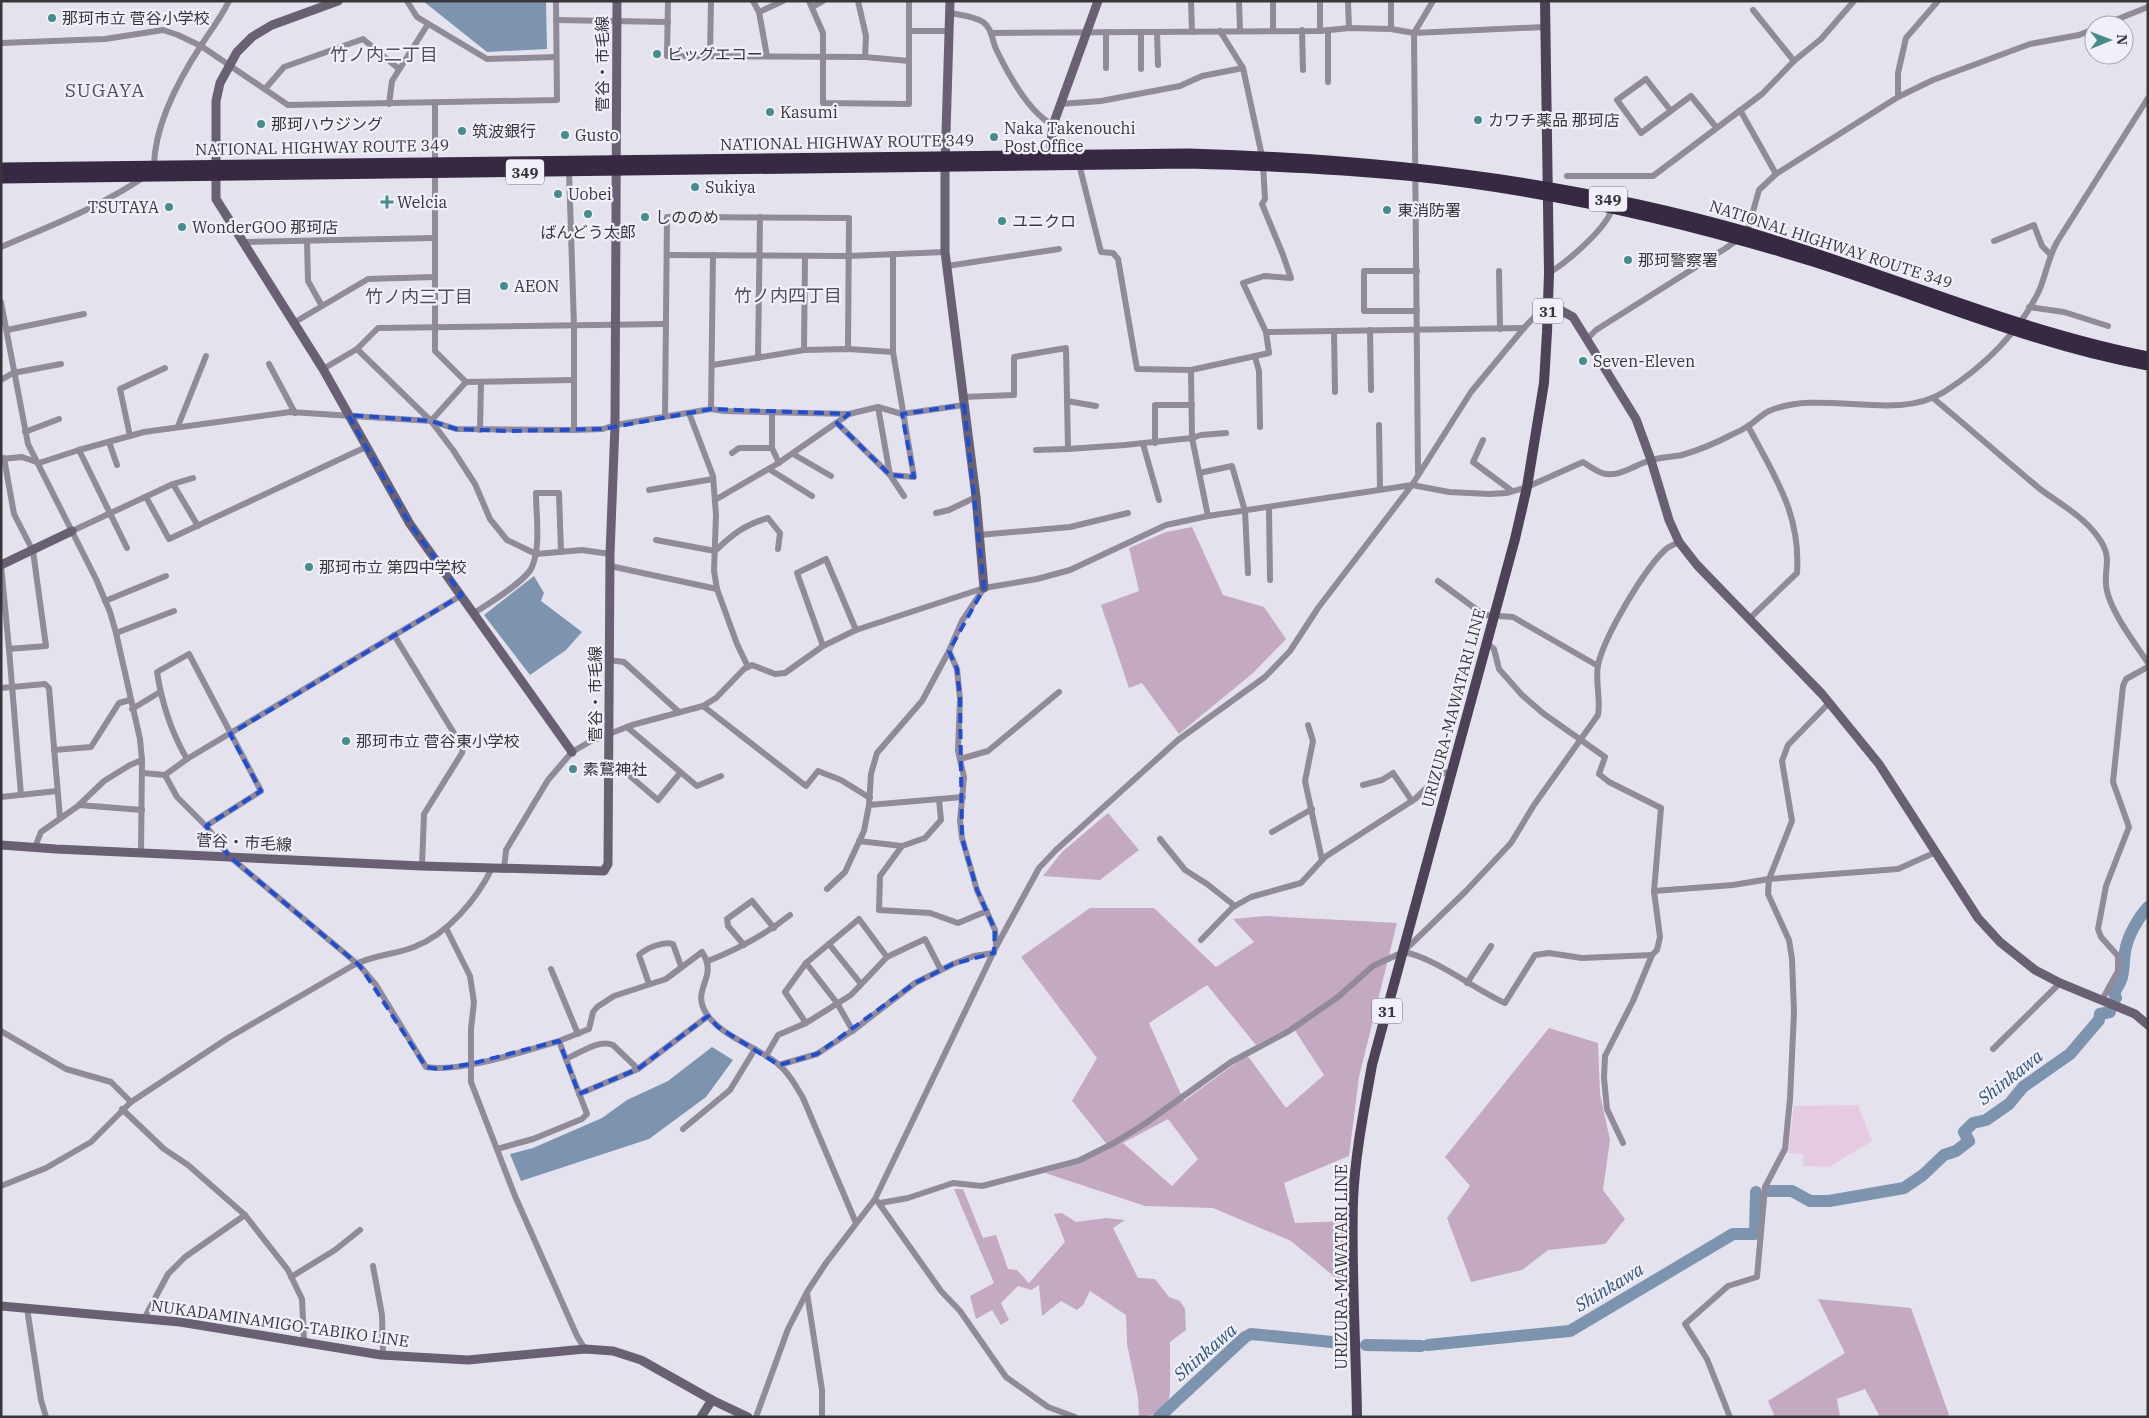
<svg xmlns="http://www.w3.org/2000/svg" width="2149" height="1418" viewBox="0 0 2149 1418" font-family="'IBM Plex Serif','Noto Sans JP',serif">
<style>
.green{fill:#e4cbe3}
.forest{fill:#c4a9c2;fill-rule:evenodd}
.water{fill:#7d94ae}
.lines{fill:none;stroke-linecap:round;stroke-linejoin:round}
.river{stroke:#7d94ae;stroke-width:12}
.street{stroke:#918a98;stroke-width:6}
.secondary{stroke:#6a6073;stroke-width:9}
.primary{stroke:#4e4258;stroke-width:10}
.highway{stroke:#372942;stroke-width:11}
.marked{fill:none;stroke:#1d4ed8;stroke-width:4;stroke-dasharray:10 6;stroke-linejoin:round}
.poi-dot{fill:#458d8c;stroke:#f1f0fa;stroke-width:2}
.labels{text-anchor:middle;dominant-baseline:central;stroke-width:4.5;stroke-linejoin:round;paint-order:stroke}
.shield{fill:#f1f0fa;stroke:#6f6e74;stroke-width:1}
.shield-label{font-size:15px;font-weight:bold;fill:#37373a}
.poi-label{font-size:16px;fill:#37373a;stroke:#f1f0fa;text-anchor:start}
.street-label{font-size:16px;fill:#37373a;stroke:#f1f0fa}
.neighbourhood-label{font-size:18px;fill:#505058;stroke:#f1f0fa}
.water-label{font-size:18px;font-style:italic;fill:#30547a;stroke:#f1f0fa}
.quarter-label{font-size:19px;letter-spacing:1px;fill:#505058;stroke:#f1f0fa}
</style>
<rect width="100%" height="100%" fill="#e4e3ed"/>
<!-- green -->
<polygon class="green" points="1858,1105 1872,1141 1829,1167 1803,1166 1803,1154 1788,1153 1794,1106"/>
<!-- forest -->
<g class="forest">
<polygon points="1192,527 1223,595 1264,607 1286,639 1253,673 1179,734 1142,683 1129,688 1101,605 1139,591 1129,548 1166,532"/>
<polygon points="1108,813 1139,850 1100,880 1043,876 1062,852"/>
<path d="M1090,908H1154L1216,967L1254,942L1233,919L1265,916L1397,923L1359,1077L1349,1156L1284,1183L1295,1223L1344,1221L1342,1283L1291,1241L1213,1208L1145,1206L1045,1173L1079,1164L1109,1147L1072,1101L1097,1058L1021,957ZM1207,985L1256,1045L1292,1026L1324,1075L1286,1108L1247,1055L1184,1101L1149,1023ZM1168,1119L1198,1159L1172,1186L1123,1143Z"/>
<polygon points="1549,1028 1598,1043 1600,1094 1610,1140 1603,1190 1625,1219 1605,1244 1548,1250 1522,1270 1471,1282 1447,1218 1470,1186 1445,1157"/>
<polygon points="954,1189 963,1189 983,1238 996,1235 1008,1269 1017,1270 1029,1283 1065,1242 1054,1214 1062,1213 1076,1222 1106,1218 1125,1220 1113,1228 1138,1278 1155,1279 1169,1297 1180,1301 1185,1309 1186,1330 1170,1342 1170,1392 1168,1404 1156,1414 1139,1417 1138,1397 1127,1344 1126,1315 1090,1291 1083,1305 1077,1310 1061,1301 1042,1316 1039,1285 1031,1290 1018,1286 1001,1303 1009,1320 1001,1325 992,1310 976,1319 970,1296 994,1283"/>
<polygon points="1818,1299 1911,1308 1949,1415 1942,1417 1880,1417 1865,1389 1837,1399 1840,1417 1775,1417 1768,1401 1845,1353"/>
</g>
<!-- water -->
<g class="water">
<polygon points="423,1 546,1 547,49 487,52"/>
<polygon points="534,576 544,593 541,601 582,632 566,650 530,675 484,615"/>
<polygon points="712,1047 733,1060 706,1097 649,1139 521,1181 510,1154 533,1148 602,1118 627,1100 668,1081"/>
</g>
<g class="lines">
<!-- river -->
<g class="river">
<path d="M2116,998L2114,993C2126,974 2122,973 2125,952C2127,937 2138,918 2148,907"/>
<polyline points="1768,1191 1792,1191 1810,1201 1829,1201 1904,1188 1923,1175 1944,1155 1956,1151 1969,1141 1964,1132 1973,1123 1986,1120 2009,1104 2023,1087 2070,1054 2099,1020 2100,1014 2110,1012"/>
<polyline points="1366,1345 1421,1346"/>
<polyline points="1428,1345 1570,1331 1733,1234 1755,1234 1756,1192"/>
<polyline points="1159,1417 1245,1337 1251,1334 1342,1343"/>
</g>
<!-- street -->
<g class="street">
<polyline points="407,1 417,17 487,59 556,57"/>
<polyline points="668,1 667,56 865,57 909,61"/>
<polyline points="753,1 759,12 767,56"/>
<polyline points="809,1 823,33 823,103 909,104 909,1"/>
<polyline points="858,1 866,36 865,57"/>
<polyline points="1191,1 1192,32"/>
<polyline points="1239,1 1240,30"/>
<polyline points="1273,1 1273,30"/>
<polyline points="1320,1 1320,31"/>
<polyline points="1348,1 1349,28"/>
<polyline points="1391,1 1391,29"/>
<polyline points="812,7 823,1"/>
<polyline points="1753,10 1794,61"/>
<polyline points="759,12 783,1"/>
<path d="M950,13C960,15 974,16 983,22C992,28 992,40 996,49C1008,74 1028,112 1053,125"/>
<polyline points="556,20 668,22"/>
<polyline points="2103,25 2148,7"/>
<polyline points="1302,30 1303,70"/>
<polyline points="1328,30 1328,82"/>
<polyline points="909,31 948,31"/>
<polyline points="1220,31 1243,68 1262,156"/>
<polyline points="1106,32 1106,68"/>
<polyline points="1141,32 1141,69"/>
<polyline points="1157,32 1158,65"/>
<polyline points="991,33 1320,31 1349,28 1391,29 1414,33 1545,27"/>
<polyline points="1,43 105,39 163,30 178,35 201,46 288,105 557,100 556,1"/>
<polyline points="710,56 711,1"/>
<polyline points="265,89 284,67 363,39 399,69"/>
<polyline points="1898,97 1898,73 1906,38 1938,1"/>
<polyline points="389,104 392,81 428,24"/>
<polyline points="435,104 435,351 466,382"/>
<polyline points="1060,104 1101,101 1180,86 1202,76 1243,68"/>
<polyline points="1740,110 1776,174"/>
<polyline points="1671,111 1646,79 1617,100 1641,133 1691,96 1716,127"/>
<polyline points="1079,164 1101,252 1113,253 1118,259 1137,369 1191,370 1192,438 1201,435 1226,433"/>
<path d="M154,165C155,123 179,79 202,44C211,30 222,16 229,1"/>
<polyline points="569,171 574,326 574,430"/>
<polyline points="1567,176 1653,176 1762,94 1794,61 1821,39 1854,1"/>
<polyline points="307,241 308,281 322,306"/>
<polyline points="1994,241 2034,225 2042,246 2050,254"/>
<polyline points="243,242 434,238"/>
<path d="M1,247C50,226 100,207 144,177"/>
<polyline points="667,255 849,256 945,252"/>
<polyline points="947,266 1059,249"/>
<polyline points="1417,271 1364,271 1364,311 1417,311"/>
<polyline points="1499,271 1500,329"/>
<path d="M1549,273C1567,262 1606,229 1612,209"/>
<polyline points="1,302 28,444 96,579 110,612 116,633 140,739 142,760 141,853"/>
<polyline points="2029,307 2064,312 2108,326"/>
<polyline points="295,322 368,279 434,277"/>
<polyline points="7,330 84,314"/>
<polyline points="1370,330 1371,390"/>
<polyline points="1334,331 1335,392"/>
<polyline points="1266,332 1524,328"/>
<polyline points="1588,338 1596,330 1726,248 1747,233 1759,190 1776,174 1898,97 1933,80 2030,44 2079,35 2094,29"/>
<polyline points="357,349 431,421 453,450 475,484 490,519 507,540 536,554 582,550 610,554"/>
<polyline points="804,350 805,256"/>
<polyline points="1255,357 1259,371 1260,427"/>
<polyline points="758,358 760,217"/>
<polyline points="269,364 295,413"/>
<polyline points="713,365 804,350 848,349 893,352"/>
<polyline points="323,369 357,349 378,328 666,324"/>
<polyline points="1191,370 1269,353 1266,332 1243,283 1264,276 1291,278 1283,255 1262,204 1265,199 1263,165"/>
<polyline points="1,380 13,373 61,364"/>
<polyline points="963,397 1014,395 1014,357 1066,348 1068,449 1125,445 1192,438 1208,516"/>
<path d="M1933,398C1969,428 2004,459 2040,489C2060,504 2083,516 2098,537C2116,561 2100,572 2108,595C2116,619 2134,642 2148,663"/>
<polyline points="1067,401 1096,406"/>
<polyline points="878,407 890,475 914,477 893,352 893,254"/>
<polyline points="711,409 713,255"/>
<polyline points="772,412 772,448 779,463"/>
<polyline points="689,413 713,476 716,515 714,571 717,589 737,644 748,667"/>
<polyline points="665,416 667,217 849,218 848,349"/>
<polyline points="431,421 466,382 574,380"/>
<polyline points="837,423 890,475 904,496"/>
<polyline points="1379,425 1380,489"/>
<polyline points="178,426 206,356"/>
<path d="M1748,426C1775,477 1801,514 1797,573L1749,619"/>
<polyline points="480,430 481,382"/>
<polyline points="25,432 59,419"/>
<polyline points="130,436 120,389 165,368"/>
<polyline points="1483,440 1473,462 1512,491"/>
<polyline points="109,442 117,465"/>
<polyline points="1155,443 1155,405 1192,405"/>
<polyline points="1143,444 1159,500"/>
<polyline points="79,450 127,548"/>
<polyline points="1036,450 1068,449"/>
<polyline points="732,453 739,448 772,448"/>
<polyline points="793,454 831,476"/>
<polyline points="1,459 22,457 39,463 79,450 144,432 290,412 431,421 456,429 574,430 603,429 615,425 711,409 724,411 849,414 878,407 902,414 964,405"/>
<polyline points="769,469 812,496"/>
<polyline points="1418,472 1414,33 1433,1"/>
<polyline points="1199,473 1232,466 1245,511 1248,573"/>
<polyline points="173,484 193,478"/>
<polyline points="649,490 713,479"/>
<polyline points="146,497 169,539 366,447"/>
<polyline points="715,500 777,464 849,414"/>
<polyline points="1269,507 1270,580"/>
<polyline points="936,513 949,510 976,497"/>
<polyline points="72,531 173,484 198,526"/>
<polyline points="979,535 1070,527 1128,513"/>
<polyline points="656,540 715,551"/>
<path d="M715,551C733,534 744,525 768,518L780,533L778,549"/>
<polyline points="1,565 9,649 46,646 33,551 14,514 4,458"/>
<polyline points="610,566 717,589"/>
<polyline points="1438,581 1484,615 1513,617 1598,666"/>
<polyline points="984,588 962,621 949,651 957,669 960,699 958,751 964,777 960,821 962,838 977,890 995,930 996,945"/>
<polyline points="105,601 166,576"/>
<path d="M474,613C488,604 526,581 532,567C541,546 536,516 536,493H559L561,552"/>
<polyline points="116,633 174,611"/>
<polyline points="394,635 463,748 462,753 424,814 422,866"/>
<polyline points="1487,643 1494,649 1499,669 1522,695 1544,714 1605,757 1599,774 1609,782 1661,808 1654,891 1660,937 1657,950 1652,955 1633,1001 1605,1056 1604,1078 1607,1109 1623,1143"/>
<polyline points="823,646 797,573 826,559 856,630"/>
<polyline points="9,649 21,795"/>
<polyline points="949,651 922,701 877,753 871,774 869,805 963,797"/>
<polyline points="609,660 624,662 679,712"/>
<polyline points="1,688 45,684 49,688 60,818"/>
<polyline points="703,706 806,786 818,771 841,780 870,798"/>
<polyline points="132,709 160,692"/>
<polyline points="1308,725 1313,741 1305,781 1322,860"/>
<polyline points="627,727 697,786 721,776"/>
<polyline points="54,750 91,747 119,703 130,700"/>
<path d="M187,759C171,732 162,704 157,672L189,654L261,791L206,826"/>
<polyline points="960,759 988,751 1059,692"/>
<polyline points="610,771 624,771 658,800 680,773"/>
<polyline points="143,773 165,775 187,759 462,595"/>
<path d="M165,775L177,797L206,826L230,857L360,966L376,985L426,1067C460,1073 525,1051 559,1041"/>
<polyline points="1363,785 1382,780 1393,773 1412,801"/>
<polyline points="1,797 57,791"/>
<polyline points="939,799 941,820 925,838 902,846 880,876 879,910 930,913 958,923 987,911"/>
<polyline points="79,805 142,810"/>
<polyline points="1272,832 1312,809"/>
<polyline points="1160,839 1185,870 1207,884 1235,906"/>
<polyline points="859,841 902,846"/>
<polyline points="35,847 41,832 78,806 104,781 130,765 142,760"/>
<path d="M504,869L506,850L548,780L572,752L591,741L632,725L703,706L716,698L744,669L752,665L775,674L785,673L823,646L856,630L984,588L1037,579L1070,570L1166,525L1208,516L1412,485L1449,492L1489,494L1507,493L1527,487L1583,462C1589,466 1596,471 1602,473C1618,479 1637,463 1652,460C1662,457 1672,457 1682,455C1699,450 1716,443 1731,435C1737,432 1743,430 1748,426C1755,422 1762,414 1769,411C1823,388 1894,423 1944,392C1982,368 2019,333 2039,291C2046,275 2048,258 2057,242L2148,98"/>
<polyline points="827,889 845,872 864,831 869,805"/>
<polyline points="1654,891 1733,885 1769,879 1898,869 1936,852"/>
<polyline points="446,928 470,976 474,1002 471,1029 471,1082 515,1196 577,1336 585,1349"/>
<polyline points="1201,940 1233,907 1251,897 1301,883 1325,857 1415,799 1441,774 1452,771"/>
<polyline points="829,944 861,984"/>
<polyline points="744,945 728,926 727,919 752,901 774,928"/>
<path d="M1403,952C1434,957 1474,989 1505,1003L1535,955L1549,953L1582,958L1652,955"/>
<path d="M708,961C738,949 765,935 790,915"/>
<polyline points="806,963 837,1003 853,1031"/>
<polyline points="551,969 578,1034"/>
<polyline points="1467,983 1491,946"/>
<path d="M649,984L639,955C646,948 664,941 673,944L681,966"/>
<polyline points="2102,1000 2118,971 2118,956 2101,937 2098,929 2106,886 2129,827 2113,782 2123,686 2126,679 2148,667"/>
<polyline points="806,1023 785,992 806,963 859,919 887,957"/>
<polyline points="1,1031 66,1069 111,1082 131,1102"/>
<polyline points="1993,1049 2060,983"/>
<polyline points="766,1056 778,1035 806,1023 851,995 887,957 925,939 941,970"/>
<path d="M566,1059C580,1053 598,1039 613,1045L638,1069"/>
<polyline points="779,1065 817,1054 855,1029 915,983 953,964 974,956 994,953"/>
<polyline points="579,1094 638,1069 708,1016"/>
<polyline points="122,1109 164,1149 188,1165 245,1215 288,1270 302,1299 304,1341"/>
<polyline points="683,1129 730,1090 755,1049"/>
<path d="M497,1149L533,1139L582,1119L587,1114L559,1041L589,1029L593,1012L597,1007L614,996L666,979L702,952C720,979 688,989 708,1016C725,1038 756,1046 778,1064C789,1073 796,1086 803,1098L856,1223"/>
<path d="M1,1186L46,1168L91,1142L131,1102L228,1038L352,966C371,955 394,955 414,947C448,934 477,899 492,868"/>
<polyline points="878,1202 941,1291 960,1311 1006,1377 1048,1407 1075,1417"/>
<path d="M880,1203L908,1198L953,1183L982,1186L1078,1161L1114,1143L1146,1123L1231,1062L1289,1031L1338,997L1373,966L1403,952L1466,891L1511,843L1534,805L1598,715C1601,699 1595,682 1598,665C1604,637 1644,569 1666,549C1669,546 1675,544 1679,542"/>
<polyline points="373,1266 382,1315 383,1355"/>
<polyline points="291,1277 335,1250 360,1230"/>
<polyline points="807,1293 822,1390 822,1417"/>
<polyline points="27,1308 41,1400 46,1417"/>
<polyline points="144,1319 168,1274 185,1257 245,1215"/>
<polyline points="756,1417 788,1329 807,1292 826,1263 875,1199 996,947 1039,868 1056,850 1178,740 1265,677 1290,651 1318,608 1412,485 1471,392 1524,328 1538,313 1548,309"/>
<polyline points="1730,1417 1707,1359 1685,1324 1728,1286 1757,1277 1765,1187 1785,1149 1790,1099 1794,1012 1792,959 1789,940 1768,894 1769,879 1792,821 1782,761 1788,745 1829,703"/>
</g>
<!-- secondary -->
<g class="secondary">
<polyline points="338,1 272,25 252,37 237,52 220,83 216,101 216,199 323,369 410,524 572,752"/>
<polyline points="950,1 945,165 945,252 976,497 984,588"/>
<polyline points="1049,160 1053,125 1098,1"/>
<polyline points="1548,309 1562,311 1573,317 1636,419 1651,460 1669,520 1679,542 1697,565 1822,694 1879,764 1978,918 2000,942 2035,970 2060,983 2135,1014 2148,1025"/>
<polyline points="1,565 72,531"/>
<polyline points="1,845 56,849 422,866 604,871 608,864 610,554 615,425 617,1"/>
<polyline points="1,1306 180,1322 381,1355 468,1360 585,1349 613,1351 641,1360 712,1400 748,1417"/>
<polyline points="701,1417 712,1400"/>
</g>
<!-- primary -->
<path class="primary" d="M1357,1417C1356,1345 1351,1273 1353,1200C1355,1155 1364,1110 1372,1065L1515,539L1527,487L1544,383L1547,332L1549,273L1545,1"/>
<!-- highway -->
<g class="highway">
<path d="M1,168L1188,154C1376,159 1564,180 1746,232C1880,271 2011,330 2148,357"/>
<path d="M1,178L1189,163C1261,165 1334,168 1406,175C1543,189 1681,220 1813,261C1924,296 2032,344 2148,365"/>
</g>
</g>
<!-- marked area -->
<path class="marked" d="M964,405L984,588L949,651L957,669L960,699L962,838L977,890L995,930L994,953L953,964L915,983L817,1054L779,1065L718,1027L708,1016L638,1069L579,1094L559,1041L470,1064L439,1069L426,1067L360,966L230,857L206,826L261,791L230,734L462,595L410,524L348,415L431,421L456,429L507,431L603,429L711,409L849,414L837,423L890,475L914,477L902,414Z"/>
<!-- markers -->
<g class="poi-dot">
<circle cx="52" cy="18" r="5"/>
<circle cx="657" cy="54" r="5"/>
<circle cx="770" cy="112" r="5"/>
<circle cx="1478" cy="120" r="5"/>
<circle cx="261" cy="124" r="5"/>
<circle cx="462" cy="131" r="5"/>
<circle cx="565" cy="135" r="5"/>
<circle cx="994" cy="137" r="5"/>
<circle cx="695" cy="187" r="5"/>
<circle cx="558" cy="194" r="5"/>
<path d="M384.5 194.5h5v5h5v5h-5v5h-5v-5h-5v-5h5z"/>
<circle cx="169" cy="207" r="5"/>
<circle cx="1387" cy="210" r="5"/>
<circle cx="588" cy="214" r="5"/>
<circle cx="645" cy="217" r="5"/>
<circle cx="1002" cy="221" r="5"/>
<circle cx="182" cy="227" r="5"/>
<circle cx="1628" cy="260" r="5"/>
<circle cx="504" cy="286" r="5"/>
<circle cx="1583" cy="361" r="5"/>
<circle cx="309" cy="567" r="5"/>
<circle cx="346" cy="741" r="5"/>
<circle cx="573" cy="769" r="5"/>
</g>
<g class="labels">
<!-- shield labels -->
<g class="shield">
<rect x="506" y="159.5" width="38" height="25" rx="4"/>
<rect x="1589" y="186.5" width="38" height="25" rx="4"/>
<rect x="1533" y="298.5" width="30" height="25" rx="4"/>
<rect x="1372" y="998.5" width="30" height="25" rx="4"/>
</g>
<g class="shield-label">
<text x="525" y="172">349</text>
<text x="1608" y="199">349</text>
<text x="1548" y="311">31</text>
<text x="1387" y="1011">31</text>
</g>
<!-- poi labels -->
<g class="poi-label">
<text x="62" y="18">那珂市立 菅谷小学校</text>
<text x="667" y="54">ビッグエコー</text>
<text x="780" y="112">Kasumi</text>
<text x="1488" y="120">カワチ薬品 那珂店</text>
<text x="271" y="124">那珂ハウジング</text>
<text x="1004" y="128">Naka Takenouchi<tspan x="1004" dy="18">Post Office</tspan></text>
<text x="472" y="131">筑波銀行</text>
<text x="575" y="135">Gusto</text>
<text x="705" y="187">Sukiya</text>
<text x="568" y="194">Uobei</text>
<text x="397" y="202">Welcia</text>
<text x="159" y="207" text-anchor="end">TSUTAYA</text>
<text x="1397" y="210">東消防署</text>
<text x="655" y="217">しののめ</text>
<text x="1012" y="221">ユニクロ</text>
<text x="192" y="227">WonderGOO 那珂店</text>
<text x="588" y="232" text-anchor="middle">ばんどう太郎</text>
<text x="1638" y="260">那珂警察署</text>
<text x="514" y="286">AEON</text>
<text x="1593" y="361">Seven-Eleven</text>
<text x="319" y="567">那珂市立 第四中学校</text>
<text x="356" y="741">那珂市立 菅谷東小学校</text>
<text x="583" y="769">素鵞神社</text>
</g>
<!-- street labels -->
<g class="street-label">
<text transform="translate(602 64) rotate(-90)">菅谷・市毛線</text>
<text transform="translate(847 142) rotate(-1)">NATIONAL HIGHWAY ROUTE 349</text>
<text transform="translate(322 147) rotate(-1)">NATIONAL HIGHWAY ROUTE 349</text>
<text transform="translate(1831 244) rotate(18)">NATIONAL HIGHWAY ROUTE 349</text>
<text transform="translate(595 694) rotate(-90)">菅谷・市毛線</text>
<text transform="translate(1453 708) rotate(-75)">URIZURA-MAWATARI LINE</text>
<text transform="translate(244 842) rotate(3)">菅谷・市毛線</text>
<text transform="translate(1341 1267) rotate(-90)">URIZURA-MAWATARI LINE</text>
<text transform="translate(280 1323) rotate(8)">NUKADAMINAMIGO-TABIKO LINE</text>
</g>
<!-- neighbourhood labels -->
<g class="neighbourhood-label">
<text x="384" y="54">竹ノ内二丁目</text>
<text x="788" y="295">竹ノ内四丁目</text>
<text x="419" y="296">竹ノ内三丁目</text>
</g>
<!-- water labels -->
<g class="water-label">
<text transform="translate(2010 1077) rotate(-38)">Shinkawa</text>
<text transform="translate(1609 1287) rotate(-31)">Shinkawa</text>
<text transform="translate(1205 1352) rotate(-41)">Shinkawa</text>
</g>
<!-- quarter labels -->
<g class="quarter-label">
<text x="105" y="90">SUGAYA</text>
</g>
</g>
<!-- border -->
<rect width="2149" height="1418" fill="none" stroke="#37373a" stroke-width="5"/>
<!-- north arrow -->
<g transform="translate(2109 40) rotate(89)"><circle r="24" fill="#f1f0fa" stroke="#a7a6ad"/>
<path d="M0-4L9 19L0 12L-9 19Z" fill="#458d8c"/>
<text y="-8" font-size="14" font-weight="bold" text-anchor="middle" fill="#37373a">N</text>
</g>
</svg>
